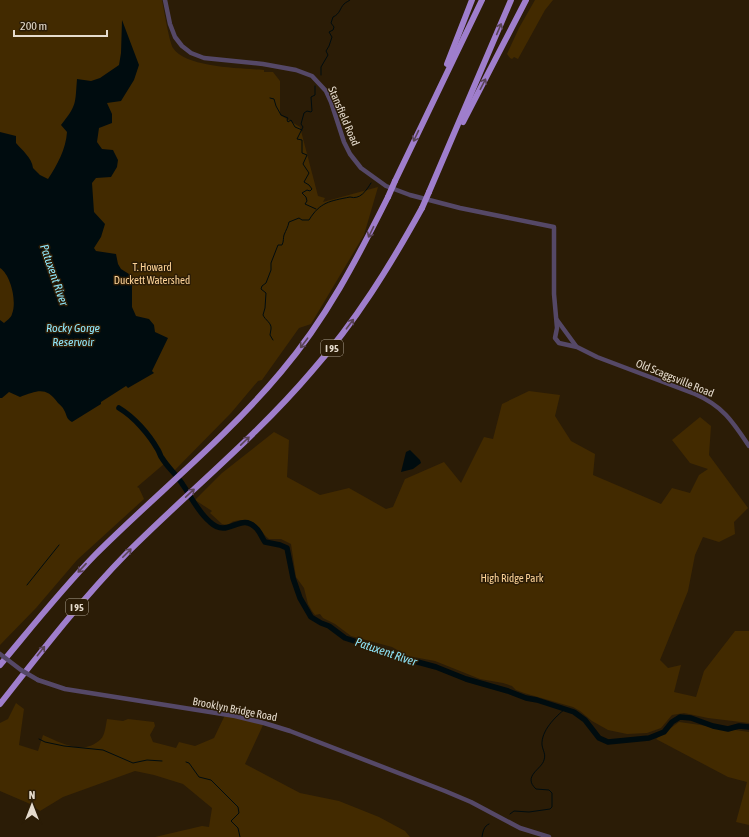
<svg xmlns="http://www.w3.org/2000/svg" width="749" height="837" viewBox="0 0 749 837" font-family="'Asap Condensed',sans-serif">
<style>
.green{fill:#422a00}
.water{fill:#000c0f}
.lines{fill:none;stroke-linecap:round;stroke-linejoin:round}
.stream{stroke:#000c0f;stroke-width:1}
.river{stroke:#000c0f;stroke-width:5.5}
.tertiary{stroke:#554867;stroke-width:4.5}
.motorway{stroke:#9f7ecc;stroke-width:6}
.tertiary-bridge{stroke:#554867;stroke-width:4.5}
.motorway-bridge{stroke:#9f7ecc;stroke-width:6}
.oneway{stroke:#594355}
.labels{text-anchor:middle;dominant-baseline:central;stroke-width:3;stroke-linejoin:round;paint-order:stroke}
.shield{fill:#2b1c06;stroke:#ada291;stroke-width:1}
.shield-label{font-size:10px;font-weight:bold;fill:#e5dbcd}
.street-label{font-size:11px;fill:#e5dbcd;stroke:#2b1c06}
.park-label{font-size:11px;fill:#fdd398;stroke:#2b1c06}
.water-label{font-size:12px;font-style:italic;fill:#90e7fb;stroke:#2b1c06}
</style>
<rect width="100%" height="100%" fill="#2b1c06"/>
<!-- green -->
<g class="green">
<path d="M0,0H162C164,10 169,41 173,48C186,68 242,68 264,70V72H273L280,81V115L300,127L318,196L325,198L323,202L378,187L364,235L311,324L299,328L262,380L258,381L231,413L173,472L164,464L137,487L139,488L144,499L77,560L36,608L0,645Z"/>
<polygon points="535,0 553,0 545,10 518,59 514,57 512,59 510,58 507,54 519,28"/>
<path d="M529,391L560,395L555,416L571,441L595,454L593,475L661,504L672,488L690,493L699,475L708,469L690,463L672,440L700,417L711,426L709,455L748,508L734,522L735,534L719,542L703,537L695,555L688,591L660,660L668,668L681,665L674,692L696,697L704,671L735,631H749V723L708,718L684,713L672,715L661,728L647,733L627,734L608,730L592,721L580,711L573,707L524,693L516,690L512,686L503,683L480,679L435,661L408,656L392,647L351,636L335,624L323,618L320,614L315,615L312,611L308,604L304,588L296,577L291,544L281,539H269C257,529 256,516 235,521C232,521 230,524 227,525L222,524L210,513L212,511L195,500L222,473L274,432L289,440L287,477L320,495L349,488L386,509L393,507L405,479L444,462L461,483L484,437L493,439L502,404Z"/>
<path d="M16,703L24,709L19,745L38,751L43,735C61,743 84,756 101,739C105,735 106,724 107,719L123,721L128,719L154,722L155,726L150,735L153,742L176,748L179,742L195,746L214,738L225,715L264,723L245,764L300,793L339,801L379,817L405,831L410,837H155L202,826L209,827L212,808L183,784L154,775L135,771L63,797L40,811L28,803L0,791V723L8,719Z"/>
<polygon points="679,722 749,732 749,825 736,822 747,782 728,777 656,739"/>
</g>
<!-- water -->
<g class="water">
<path d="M122,20L139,65L134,80L121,101L107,103L112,114V123L99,128L97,142L102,149L113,150L118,160L117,167L111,177L96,178L92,183L94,212L105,224L101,237L94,248L96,251L116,254L118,264L121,269L129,274L132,281V307L136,316L149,319L154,325L155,332L168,338L152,371L154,373L128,388L126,386L101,402V404L72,422C66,419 67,415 64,410C63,407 60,405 58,403C46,386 37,391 20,397L9,392L2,398H0V320L4,323C7,320 11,318 12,314C17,302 11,275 0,268V132L16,136V143C22,150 32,158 33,168L40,175L48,179C57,165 66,149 67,132L61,125C77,105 75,104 77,79L91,81L100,78L119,65L121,53Z"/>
<polygon points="410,450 420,460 421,463 413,469 401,472 406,452"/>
</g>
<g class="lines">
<!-- stream -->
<g class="stream">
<path d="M321,75V67L328,55L326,51L329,46L332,37L329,32L333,30L334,27L331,23L333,17C340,14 340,8 344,4C346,2 349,1 350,0"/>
<polyline points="315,86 315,95 311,97 312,111 311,112 307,111 304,113 301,124 303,127 297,139 302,140 302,153 307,155 303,164 309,173 304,182 309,185 312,189 310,191 307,190 302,193 306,197 307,201 305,204 316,209"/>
<polyline points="270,98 274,99 276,106 281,115 288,118 287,120 288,122 291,120 295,127 302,130"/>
<path d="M273,340L270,335C270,333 271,331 271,329C272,323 265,320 263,315L265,308L266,293L261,289L262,286L266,283L271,270V263L278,245H282C284,241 283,238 284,235C286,230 288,227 289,222L299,218L302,220H309C320,202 330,201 350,197C360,200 366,191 371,183"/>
<polyline points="27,585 59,545"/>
<polyline points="39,739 45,742 64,746 103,750 133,763 147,760 162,761"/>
<polyline points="186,762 189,763 199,777 211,780 238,807 239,813 231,821 238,828 240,837"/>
<path d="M510,814L514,811L529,812L550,809L552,807V793L549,790L536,789C522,776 542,769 544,760C546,754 543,751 542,745C541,731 555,717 565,709"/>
<path d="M482,837C483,831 484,826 489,824"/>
</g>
<!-- river -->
<path class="river" d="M119,408C134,417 149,434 158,450C160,453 160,456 162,458C168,468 177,475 183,485C192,498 198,512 210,522C229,540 240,510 257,529C260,532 262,538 265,542L280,545L287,548L293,578L300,598L311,617L321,623L329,626L345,638L391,653L399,657L436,667L466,679L508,691L526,698L537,700L574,712L585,720L599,738L608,742L649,738L664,732L672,722L680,717L691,718L713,726L728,729L739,726L749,727"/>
<!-- tertiary -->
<g class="tertiary">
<path d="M165,0L170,24L175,37L182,46L191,53L204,58L263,64L296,70L312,76L326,91L331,102L344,142L350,154L361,168L386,186L410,195L460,208L554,227V294L557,328L555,338L559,343L577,347L597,357L695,394C723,406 733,422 749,446"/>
<polyline points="557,320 576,346"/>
<polyline points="38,680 65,689 235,716 264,723 290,731 445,791 471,802 520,828 549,837"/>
</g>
<!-- motorway -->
<g class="motorway">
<polyline points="447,64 472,0"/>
<polyline points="463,122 526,0"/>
<polyline points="395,181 482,0"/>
<polyline points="429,192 511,0"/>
<path d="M0,665C31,628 61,590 95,555C156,494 225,439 281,372C326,319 357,259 388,197"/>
<path d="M0,704C41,652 81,600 127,553C188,492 256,437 312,371C356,321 390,266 422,208"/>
</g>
<!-- tertiary-bridge -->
<polyline class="tertiary-bridge" points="0,654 21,670 38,680"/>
<!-- motorway-bridge -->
<g class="motorway-bridge">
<polyline points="388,197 395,181"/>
<polyline points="422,208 429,192"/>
</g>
</g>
<!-- one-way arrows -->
<defs><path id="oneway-shaft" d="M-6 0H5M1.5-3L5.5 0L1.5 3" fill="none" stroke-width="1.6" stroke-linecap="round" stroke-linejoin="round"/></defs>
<g class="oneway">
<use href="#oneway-shaft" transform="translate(499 29) rotate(-67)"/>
<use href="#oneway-shaft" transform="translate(483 84) rotate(-63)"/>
<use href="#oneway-shaft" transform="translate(416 136) rotate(115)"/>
<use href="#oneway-shaft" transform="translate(371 232) rotate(116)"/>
<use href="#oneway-shaft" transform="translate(350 324) rotate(-53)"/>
<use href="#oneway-shaft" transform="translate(304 343) rotate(127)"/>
<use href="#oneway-shaft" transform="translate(245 441) rotate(-44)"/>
<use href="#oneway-shaft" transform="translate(190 493) rotate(-43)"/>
<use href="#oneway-shaft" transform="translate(127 553) rotate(-45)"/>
<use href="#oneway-shaft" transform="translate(82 568) rotate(133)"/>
<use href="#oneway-shaft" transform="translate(41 651) rotate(-52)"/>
</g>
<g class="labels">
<!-- shield labels -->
<g class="shield">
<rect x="321" y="340" width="22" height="16" rx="3"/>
<rect x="66" y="599" width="22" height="16" rx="3"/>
</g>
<g class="shield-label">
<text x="332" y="348">I 95</text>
<text x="77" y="607">I 95</text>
</g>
<!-- street labels -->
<g class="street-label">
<text transform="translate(344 116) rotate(67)">Stansfield Road</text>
<text transform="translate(675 378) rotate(22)">Old Scaggsville Road</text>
<text transform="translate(235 709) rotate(11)">Brooklyn Bridge Road</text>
</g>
<!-- park labels -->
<g class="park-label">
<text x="152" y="267">T. Howard<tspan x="152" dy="13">Duckett Watershed</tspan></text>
<text x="512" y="578">High Ridge Park</text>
</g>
<!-- water labels -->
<g class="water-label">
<text transform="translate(54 275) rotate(71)">Patuxent River</text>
<text x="73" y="328">Rocky Gorge<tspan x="73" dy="14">Reservoir</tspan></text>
<text transform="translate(386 652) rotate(19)">Patuxent River</text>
</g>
</g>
<!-- north arrow -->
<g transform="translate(32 805)" stroke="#2b1c06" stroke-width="3" paint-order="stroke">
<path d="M0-3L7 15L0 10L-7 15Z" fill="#e5dbcd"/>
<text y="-6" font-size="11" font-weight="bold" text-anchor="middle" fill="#e5dbcd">N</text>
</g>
<!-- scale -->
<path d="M14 30v6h93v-6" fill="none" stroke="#e5dbcd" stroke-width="2"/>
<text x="20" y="30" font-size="12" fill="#e5dbcd" stroke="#2b1c06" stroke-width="3" paint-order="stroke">200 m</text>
</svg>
